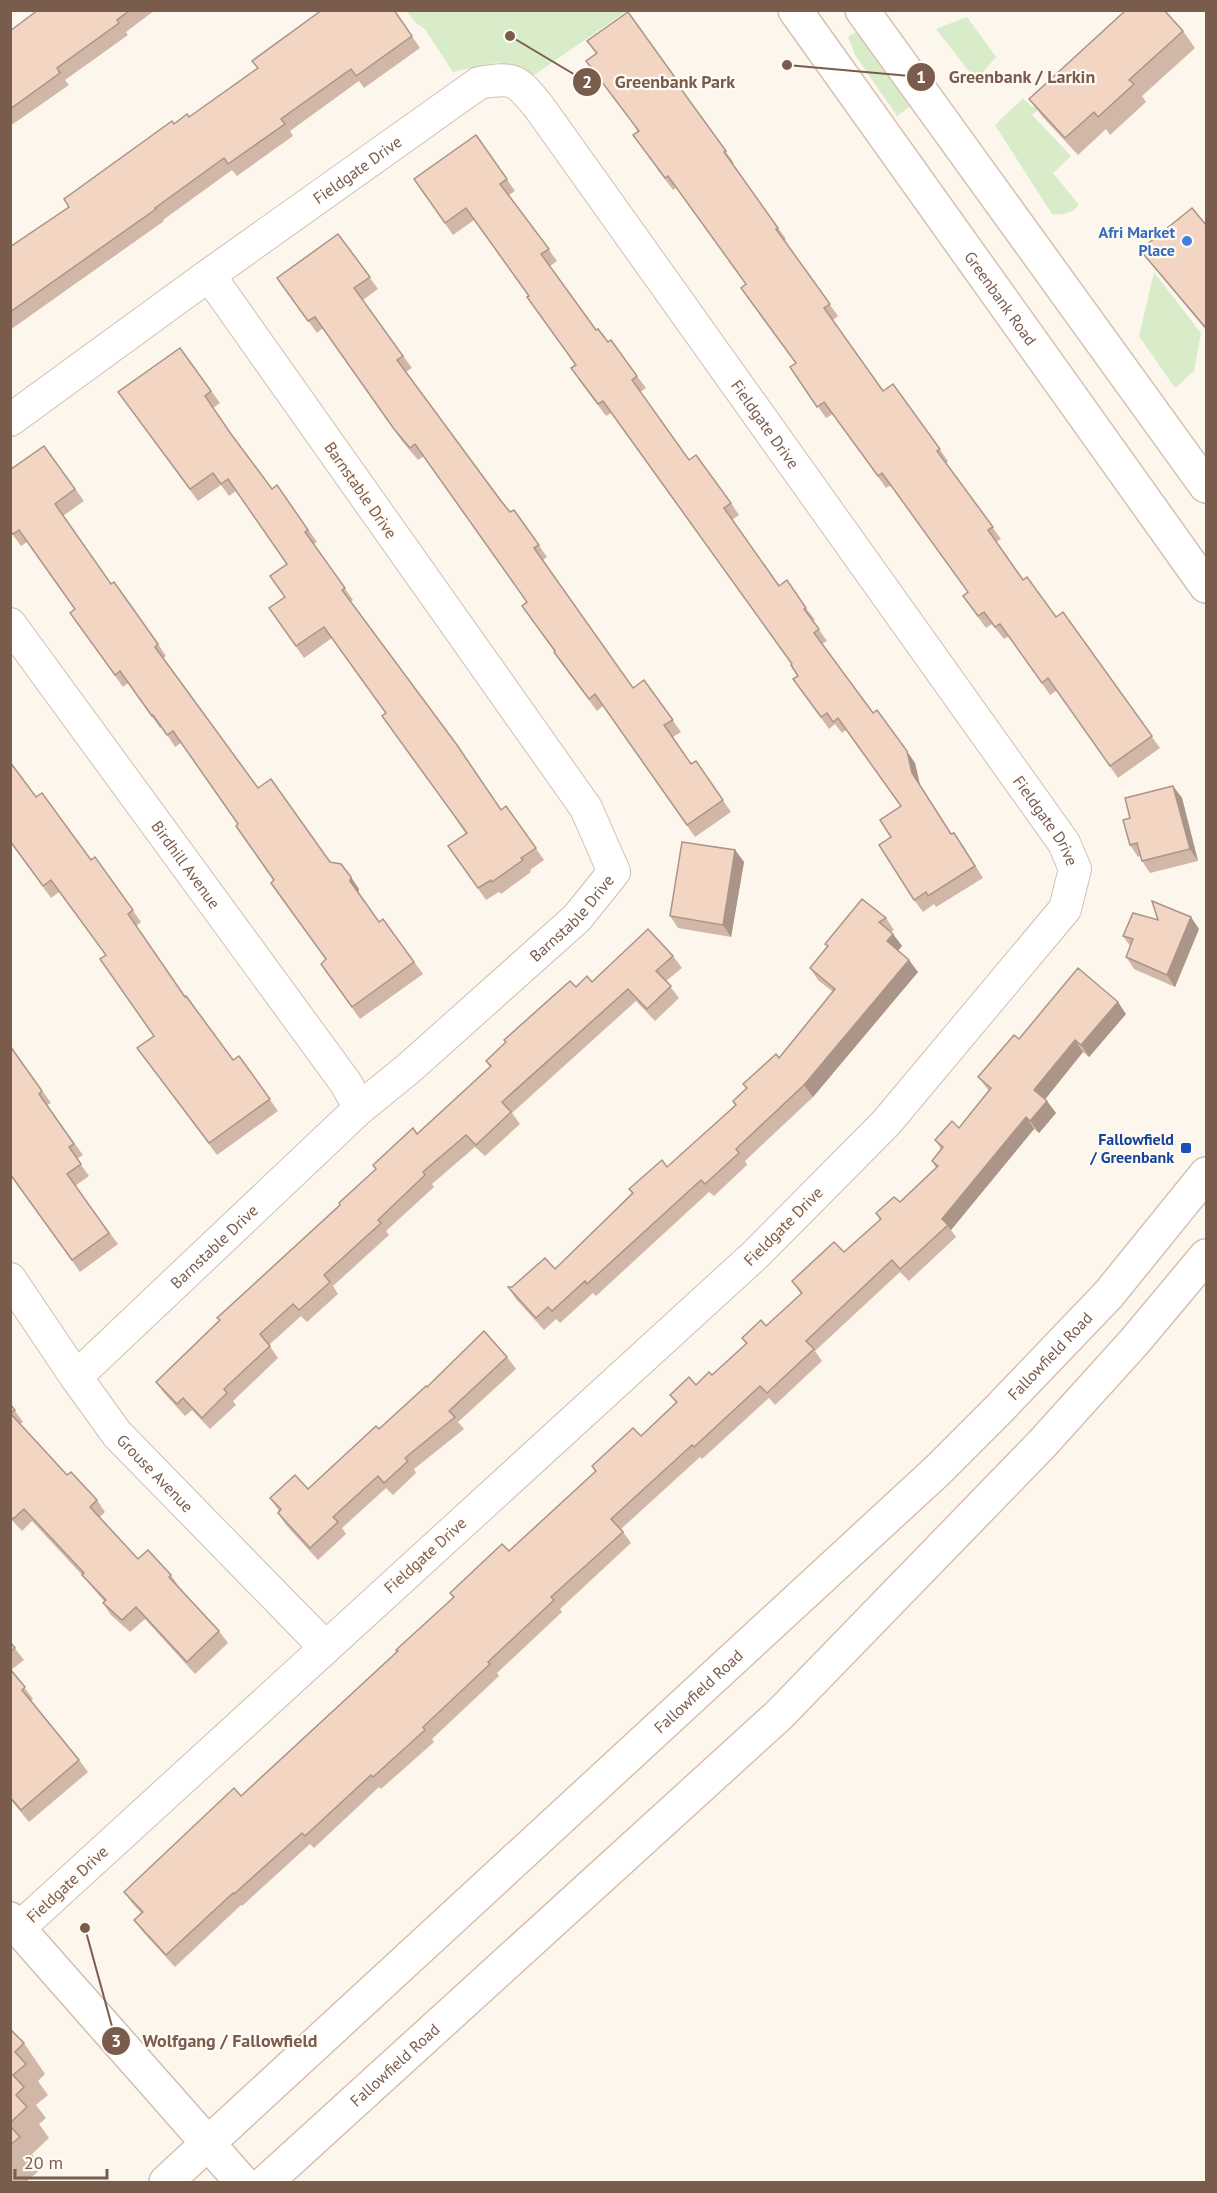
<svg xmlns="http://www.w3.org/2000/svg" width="1217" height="2193" viewBox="0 0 1217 2193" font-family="'PT Sans',sans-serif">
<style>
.green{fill:#d8ecc9}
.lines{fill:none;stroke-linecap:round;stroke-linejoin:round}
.minor-casing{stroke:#d1beb0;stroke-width:34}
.tertiary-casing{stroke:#d1beb0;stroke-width:36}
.secondary-casing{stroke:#d6c0b0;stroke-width:36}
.minor{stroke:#fff;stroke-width:32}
.tertiary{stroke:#fff;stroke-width:33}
.secondary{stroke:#fff;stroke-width:33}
.wall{fill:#d1b7a8}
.shaded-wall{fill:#aa9588}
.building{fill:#f3d5c3;stroke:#aa9588;stroke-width:1.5}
.shop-dot{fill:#3f7fe0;stroke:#fffaf3;stroke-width:2}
.transit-dot{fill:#1a4fb4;stroke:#fffaf3;stroke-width:2}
.labels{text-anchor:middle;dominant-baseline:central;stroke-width:4.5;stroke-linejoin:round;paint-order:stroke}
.street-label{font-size:16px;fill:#7a5c4d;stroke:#fffaf3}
.shop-label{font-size:16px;font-weight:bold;fill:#366cbe;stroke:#fffaf3;text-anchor:end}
.transit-label{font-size:16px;font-weight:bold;fill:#164399;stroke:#fffaf3;text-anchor:end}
.leader{fill:none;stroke:#7a5c4d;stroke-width:2}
.callout-dot{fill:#7a5c4d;stroke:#fffaf3;stroke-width:2}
.mark-label{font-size:18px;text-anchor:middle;font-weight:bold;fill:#fff}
.callout-label{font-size:18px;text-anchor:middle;font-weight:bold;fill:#7a5c4d;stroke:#fffaf3;stroke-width:4.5;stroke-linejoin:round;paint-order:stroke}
</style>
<rect width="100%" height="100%" fill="#fdf6ec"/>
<!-- green -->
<g class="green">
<polygon points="406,11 627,11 534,75 498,62 453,72 424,28 417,24"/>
<path d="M1139,11H1154L1032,115L1071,156L1053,173L1079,205C1070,214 1064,215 1052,214L995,125L1023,98L1032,107Z"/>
<polygon points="967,17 996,57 976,80 936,29"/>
<polygon points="863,27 916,102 897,116 855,55 848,37"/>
<polygon points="1154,272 1201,333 1194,371 1175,388 1139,336"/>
</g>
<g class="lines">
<!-- minor casing -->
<g class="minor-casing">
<g id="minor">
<path id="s1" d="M10,420L209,275L479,83C515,77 516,79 539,107L1064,843L1075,869L1065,909L886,1123L755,1255L18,1929"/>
<path id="s2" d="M10,624L345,1082L360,1108"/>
<path id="s3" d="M10,1279L76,1377L117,1434L325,1647"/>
<path id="s4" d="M76,1377L360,1108L408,1069L577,918L614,872L586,808L209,275"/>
</g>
</g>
<!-- tertiary casing -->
<g class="tertiary-casing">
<polyline id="tertiary" points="10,1919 242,2182"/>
</g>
<!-- secondary casing -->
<g class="secondary-casing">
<g id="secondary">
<path id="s5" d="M795,10L1206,586"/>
<polyline points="862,10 1206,486"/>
<path id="s6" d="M166,2182L937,1471L999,1409L1109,1294L1206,1174"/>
<path id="s7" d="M266,2182L779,1715L1041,1445L1135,1341L1206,1256"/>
</g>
</g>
<!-- minor -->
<use href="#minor" class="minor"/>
<!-- tertiary -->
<use href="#tertiary" class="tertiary"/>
<!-- secondary -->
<use href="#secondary" class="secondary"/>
</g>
<!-- wall -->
<g class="wall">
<polygon points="38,10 155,10 126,32 128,35 65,80 69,85 10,126 10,31"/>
<polygon points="394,10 420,48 364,88 359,81 290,131 293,136 237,176 232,170 163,220 164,221 10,330 10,247 69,207 174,124"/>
<polygon points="628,12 683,88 681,89 734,163 732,164 786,239 784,241 838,316 833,320 883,391 893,384 948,461 946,463 1001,539 996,542 1023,580 1056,617 1063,612 1160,748 1118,778 1057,690 1050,695 1009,636 1004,639 992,624 986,628 963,596 968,592 891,485 886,488 833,414 826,418 790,367 796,363 746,284 677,187 673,190 658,170 596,54 587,41"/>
<polygon points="1183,31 1195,48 1142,96 1146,102 1110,135 1106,129 1078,155 1042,116 1029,99"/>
<polygon points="476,135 515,191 509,195 557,261 550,266 596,330 637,376 646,388 640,392 689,460 731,503 739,515 732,520 779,586 806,608 815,620 813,621 827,641 822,644 873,713 915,763 920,785 951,834 962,844 983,878 936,907 934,904 923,912 914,900 891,837 901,806 846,730 842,733 835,724 829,729 793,679 798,676 792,664 611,413 606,416 579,380 575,365 529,296 474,220 453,235 414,179"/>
<polygon points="1206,225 1206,330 1147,259 1140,250"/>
<polygon points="338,234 378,289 363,300 412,368 406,372 510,512 514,510 547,557 543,560 633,688 644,680 681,732 673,737 691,764 696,761 731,812 695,837 603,706 597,711 562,664 554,652 555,651 527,602 424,456 418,460 402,441 323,328 317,333 277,278"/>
<polygon points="180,348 220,403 213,408 231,434 272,489 277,485 317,542 314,544 353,600 351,601 501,810 506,806 544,860 530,870 531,872 501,894 499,892 486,900 448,846 466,834 385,713 332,638 304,658 269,608 285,597 287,564 236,491 229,496 221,485 198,501 127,404"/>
<polygon points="44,446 84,501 63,516 111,584 158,644 166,656 163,658 258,788 330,862 359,889 358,893 379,922 383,919 423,974 360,1019 321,964 326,959 238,824 181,743 175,747 162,727 160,728 128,683 123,687 70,613 75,610 27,542 21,546 10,531"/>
<polygon points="1173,786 1182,798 1198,861 1150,873 1142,861 1140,856 1138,857 1130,845 1130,818"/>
<polygon points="36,797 91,860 95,857 141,922 136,926 185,997 233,1060 239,1056 278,1111 217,1155 137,1048 154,1036 106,955 59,892 51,898 10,841"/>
<polygon points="735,850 744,862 731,937 678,928 670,916"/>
<polygon points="886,918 894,930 891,932 902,946 898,950 918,972 813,1097 745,1161 747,1165 714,1196 709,1192 596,1296 593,1293 560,1323 556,1319 544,1330 516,1299 508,1287 512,1287 555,1269 632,1193 629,1189 667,1167 735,1105 733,1101 746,1088 743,1084 779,1058 833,992 818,980 810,968 827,947 825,944"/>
<polygon points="1158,920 1199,929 1175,987 1134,969 1126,957 1130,946 1123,936"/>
<polygon points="673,956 682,968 666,981 679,998 655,1021 636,1001 512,1113 520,1124 485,1156 475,1147 432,1184 434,1187 386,1231 389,1235 333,1286 338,1294 307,1322 301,1316 269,1345 278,1358 233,1401 236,1405 210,1429 192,1410 185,1416 164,1393 156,1382 340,1205 376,1169 373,1165 417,1134 490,1067 486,1061 576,987"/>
<polygon points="1126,1014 1089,1057 1083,1052 1045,1099 1056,1113 1039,1133 1034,1129 951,1230 956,1237 909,1281 900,1272 815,1351 822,1361 775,1405 769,1398 702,1459 700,1457 621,1529 631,1543 560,1609 562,1612 497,1673 499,1676 432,1739 434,1742 381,1789 379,1787 314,1848 310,1844 242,1906 241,1905 175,1967 143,1932 134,1920 141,1913 133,1904 124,1892 241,1796 397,1651 453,1598 450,1593 509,1551 595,1472 592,1466 641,1436 676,1403 670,1395 696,1385 712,1375 746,1344 742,1338 766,1326 801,1294 792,1281 844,1252 880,1220 876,1213 900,1202 936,1168 932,1161 941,1149 935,1140 959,1128 989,1091 978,1077 1019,1039"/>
<polygon points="10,1046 51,1103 47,1105 83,1155 77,1159 89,1176 75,1186 118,1244 80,1272 10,1174"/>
<polygon points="507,1357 516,1369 458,1422 464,1429 414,1469 416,1473 393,1495 386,1488 342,1528 346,1534 318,1560 286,1525 278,1513 279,1511 270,1498 308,1489 427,1387"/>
<polygon points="10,1404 23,1422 20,1424 67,1475 97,1500 105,1512 100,1517 138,1559 171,1575 179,1587 219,1631 228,1643 195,1674 145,1619 130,1632 111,1615 103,1603 104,1601 91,1586 83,1576 32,1521 22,1531 10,1518"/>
<polygon points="10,1642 24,1660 11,1670 33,1699 31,1701 79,1760 88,1772 29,1822 10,1799"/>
<polygon points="10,2029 24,2043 45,2074 38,2081 48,2095 36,2105 46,2118 39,2124 49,2138 32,2154 42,2168 26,2182 10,2182"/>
</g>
<!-- shaded-wall -->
<g class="shaded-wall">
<polygon points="907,751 915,763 920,785 959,846 912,773"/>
<polygon points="1173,786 1182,798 1198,861 1190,849"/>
<polygon points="735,850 744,862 731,937 723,925"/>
<polygon points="351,877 359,889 358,893 350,881"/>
<polygon points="1191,917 1199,929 1175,987 1167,975"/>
<polygon points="893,934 902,946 896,953 887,941"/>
<polygon points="909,960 918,972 813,1097 804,1085"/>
<polygon points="1118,1002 1126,1014 1089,1057 1081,1045"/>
<polygon points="1075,1040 1083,1052 1043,1102 1034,1090"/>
<polygon points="1047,1101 1056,1113 1039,1133 1030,1121"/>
<polygon points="1026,1117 1034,1129 951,1230 942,1219"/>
</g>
<!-- building -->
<g class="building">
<polygon points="38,10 130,10 117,20 119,23 57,68 60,73 10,109 10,31"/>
<polygon points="322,10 394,10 412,36 356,76 351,69 281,119 285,124 228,164 224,158 155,208 156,209 10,312 10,247 69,207 64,199 172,121 174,124 187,114 189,117 258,68 252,61"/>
<polygon points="1126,10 1164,10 1183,31 1129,80 1134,84 1098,117 1094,112 1065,138 1029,99"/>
<polygon points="628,12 674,76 673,78 726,151 724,152 778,228 776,229 830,304 824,308 883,391 893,384 940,449 937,451 993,527 988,530 1023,580 1027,577 1056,617 1063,612 1152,736 1110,766 1048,678 1042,683 1000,624 995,627 984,612 978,616 963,596 968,592 882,473 878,476 824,402 817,407 790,367 796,363 741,288 746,284 668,176 665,178 633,135 639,131 586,61 597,53 587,41"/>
<polygon points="476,135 507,179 500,184 549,249 541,254 596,330 598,329 608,342 611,340 637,376 632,380 689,460 696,455 731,503 724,508 779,586 787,580 806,608 804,609 819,629 814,633 873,713 877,710 907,751 912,773 951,834 954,833 975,866 928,896 926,892 914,900 879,845 891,837 880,820 901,806 838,718 833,722 827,713 821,717 793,679 798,676 791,665 792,664 603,401 598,404 571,368 576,365 527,297 529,296 466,208 445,223 414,179"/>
<polygon points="1192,208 1206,225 1206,328 1140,250"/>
<polygon points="338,234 370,277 354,288 403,356 397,360 501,501 510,512 514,510 539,545 534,548 633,688 644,680 673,720 664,725 691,764 696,761 723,800 687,825 595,694 589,699 554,652 555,651 522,606 527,602 415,444 410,448 394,429 315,317 308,321 277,278"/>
<polygon points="180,348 211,391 205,396 231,434 272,489 277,485 308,530 305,532 345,588 342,590 457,745 501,810 506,806 536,848 521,858 523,860 492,882 491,880 478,888 448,846 467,833 382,716 386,713 324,627 296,646 269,608 285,597 270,576 287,564 228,479 221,484 213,473 190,489 118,392"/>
<polygon points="44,446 75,489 55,504 111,584 114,582 158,644 155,647 258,788 271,779 330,862 341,864 351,877 350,881 379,922 383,919 414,962 352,1007 321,964 326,959 271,883 274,880 236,826 238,824 173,731 167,735 153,715 152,716 120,671 115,675 70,613 75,609 19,530 13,534 10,531 10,470"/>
<polygon points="10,762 36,797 42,793 91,860 95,857 133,910 128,914 185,997 186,996 233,1060 239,1056 270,1099 209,1143 137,1048 154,1036 100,959 106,955 51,880 43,886 10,841"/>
<polygon points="1173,786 1190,849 1142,861 1137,843 1130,845 1123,820 1130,818 1125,798"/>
<polygon points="682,842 735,850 723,925 670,916"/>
<polygon points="862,899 886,918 879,922 893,934 887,941 909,960 804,1085 736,1149 739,1153 705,1184 701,1180 587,1284 585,1281 552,1311 548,1307 536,1318 508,1287 512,1287 545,1258 555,1269 633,1193 629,1189 662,1160 667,1167 736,1105 733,1101 747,1088 743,1084 776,1054 779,1058 835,989 810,968 828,946 825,944"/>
<polygon points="1152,901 1191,917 1167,975 1126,957 1133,939 1123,936 1133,913 1158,920"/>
<polygon points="648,929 673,956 656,971 671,986 647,1009 628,989 502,1102 511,1112 476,1145 466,1135 423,1172 425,1175 378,1220 381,1223 324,1275 330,1282 299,1310 293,1304 260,1334 270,1346 224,1389 227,1393 202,1418 183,1398 177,1404 156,1382 220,1320 217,1318 340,1205 339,1203 376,1169 373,1165 413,1128 417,1134 491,1066 486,1061 506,1042 504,1040 570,981 576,987 587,976 592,982"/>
<polygon points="1078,968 1118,1002 1081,1045 1075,1040 1034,1090 1047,1101 1030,1121 1026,1117 942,1219 948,1225 900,1269 892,1260 806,1341 814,1349 767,1393 760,1386 694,1447 692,1445 611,1519 623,1532 551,1597 554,1600 488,1662 490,1664 423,1727 425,1730 373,1777 371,1775 305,1836 302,1833 234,1894 233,1893 166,1955 134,1920 143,1912 124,1892 234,1788 241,1796 398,1651 396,1650 454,1597 450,1593 502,1544 509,1551 596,1471 592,1466 633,1428 641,1436 677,1402 670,1395 689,1377 696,1385 709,1372 712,1375 747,1343 742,1338 761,1320 766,1326 802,1293 792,1281 834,1242 844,1252 881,1219 876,1213 894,1197 900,1202 938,1166 932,1161 943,1147 935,1140 952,1121 959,1128 991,1088 978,1077 1014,1035 1019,1039"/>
<polygon points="10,1046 42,1091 39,1094 74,1144 69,1147 81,1164 67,1174 109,1233 72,1260 10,1174"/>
<polygon points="484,1331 507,1357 449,1411 455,1417 405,1458 408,1461 384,1483 378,1476 333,1517 338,1522 310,1548 278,1513 281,1509 270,1498 295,1475 308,1489 376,1426 379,1429 426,1386 427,1387"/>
<polygon points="10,1404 15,1410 10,1413"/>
<polygon points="10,1413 67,1475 71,1472 97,1500 90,1507 138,1559 148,1550 171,1575 169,1577 219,1631 187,1662 136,1607 122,1620 103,1603 106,1600 82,1575 84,1573 24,1509 13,1519 10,1516"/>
<polygon points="10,1642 15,1648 10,1652"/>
<polygon points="10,1669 25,1687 22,1690 79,1760 21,1810 10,1797"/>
<polygon points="10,2029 24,2043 15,2052 26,2064 13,2075 24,2087 16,2095 27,2107 10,2123"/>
<polygon points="10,2126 20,2137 10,2145"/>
</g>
<!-- markers -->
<circle class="shop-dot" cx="1187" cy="241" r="6"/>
<rect class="transit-dot" x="1180" y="1142" width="12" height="12" rx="3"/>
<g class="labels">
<!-- street labels -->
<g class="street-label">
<text stroke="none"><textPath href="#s1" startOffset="428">Fieldgate Drive</textPath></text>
<text stroke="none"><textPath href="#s5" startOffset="354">Greenbank Road</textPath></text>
<text stroke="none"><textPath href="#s1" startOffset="1038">Fieldgate Drive</textPath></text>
<text transform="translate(361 490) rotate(55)">Barnstable Drive</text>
<text stroke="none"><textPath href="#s1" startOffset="1524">Fieldgate Drive</textPath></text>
<text stroke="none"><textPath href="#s2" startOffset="298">Birdhill Avenue</textPath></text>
<text stroke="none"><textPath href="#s4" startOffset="676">Barnstable Drive</textPath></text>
<text transform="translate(783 1226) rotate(-45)">Fieldgate Drive</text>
<text stroke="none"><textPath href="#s4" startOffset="190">Barnstable Drive</textPath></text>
<text stroke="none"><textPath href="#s6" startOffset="1210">Fallowfield Road</textPath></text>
<text stroke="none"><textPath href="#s3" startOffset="243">Grouse Avenue</textPath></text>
<text transform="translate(425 1555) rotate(-42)">Fieldgate Drive</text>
<text stroke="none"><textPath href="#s6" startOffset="724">Fallowfield Road</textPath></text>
<text transform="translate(67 1884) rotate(-43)">Fieldgate Drive</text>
<text stroke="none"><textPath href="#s7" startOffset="174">Fallowfield Road</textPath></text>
</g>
<!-- shop labels -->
<g class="shop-label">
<text x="1175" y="232">Afri Market<tspan x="1175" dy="18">Place</tspan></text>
</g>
<!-- transit labels -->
<g class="transit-label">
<text x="1174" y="1139">Fallowfield<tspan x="1174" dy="18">/ Greenbank</tspan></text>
</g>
</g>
<!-- callouts -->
<path class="leader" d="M787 65L921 77M510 36L587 82M85 1928L116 2041"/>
<g class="callout-dot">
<circle cx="787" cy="65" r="6"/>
<circle cx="510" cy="36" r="6"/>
<circle cx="85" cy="1928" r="6"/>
<circle cx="921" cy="77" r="15"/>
<circle cx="587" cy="82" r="15"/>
<circle cx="116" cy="2041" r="15"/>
</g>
<g class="mark-label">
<text x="921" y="83">1</text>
<text x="587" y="88">2</text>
<text x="116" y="2047">3</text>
</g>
<g class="callout-label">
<text x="1022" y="83">Greenbank / Larkin</text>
<text x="675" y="88">Greenbank Park</text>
<text x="230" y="2047">Wolfgang / Fallowfield</text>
</g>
<!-- border -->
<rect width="1217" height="2193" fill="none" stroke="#7a5c4d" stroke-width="24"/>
<!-- scale -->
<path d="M15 2169v9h92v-9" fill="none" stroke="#7a5c4d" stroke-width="3"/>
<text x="24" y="2169" font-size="18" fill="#7a5c4d" stroke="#fffaf3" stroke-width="4.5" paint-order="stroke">20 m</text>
</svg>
